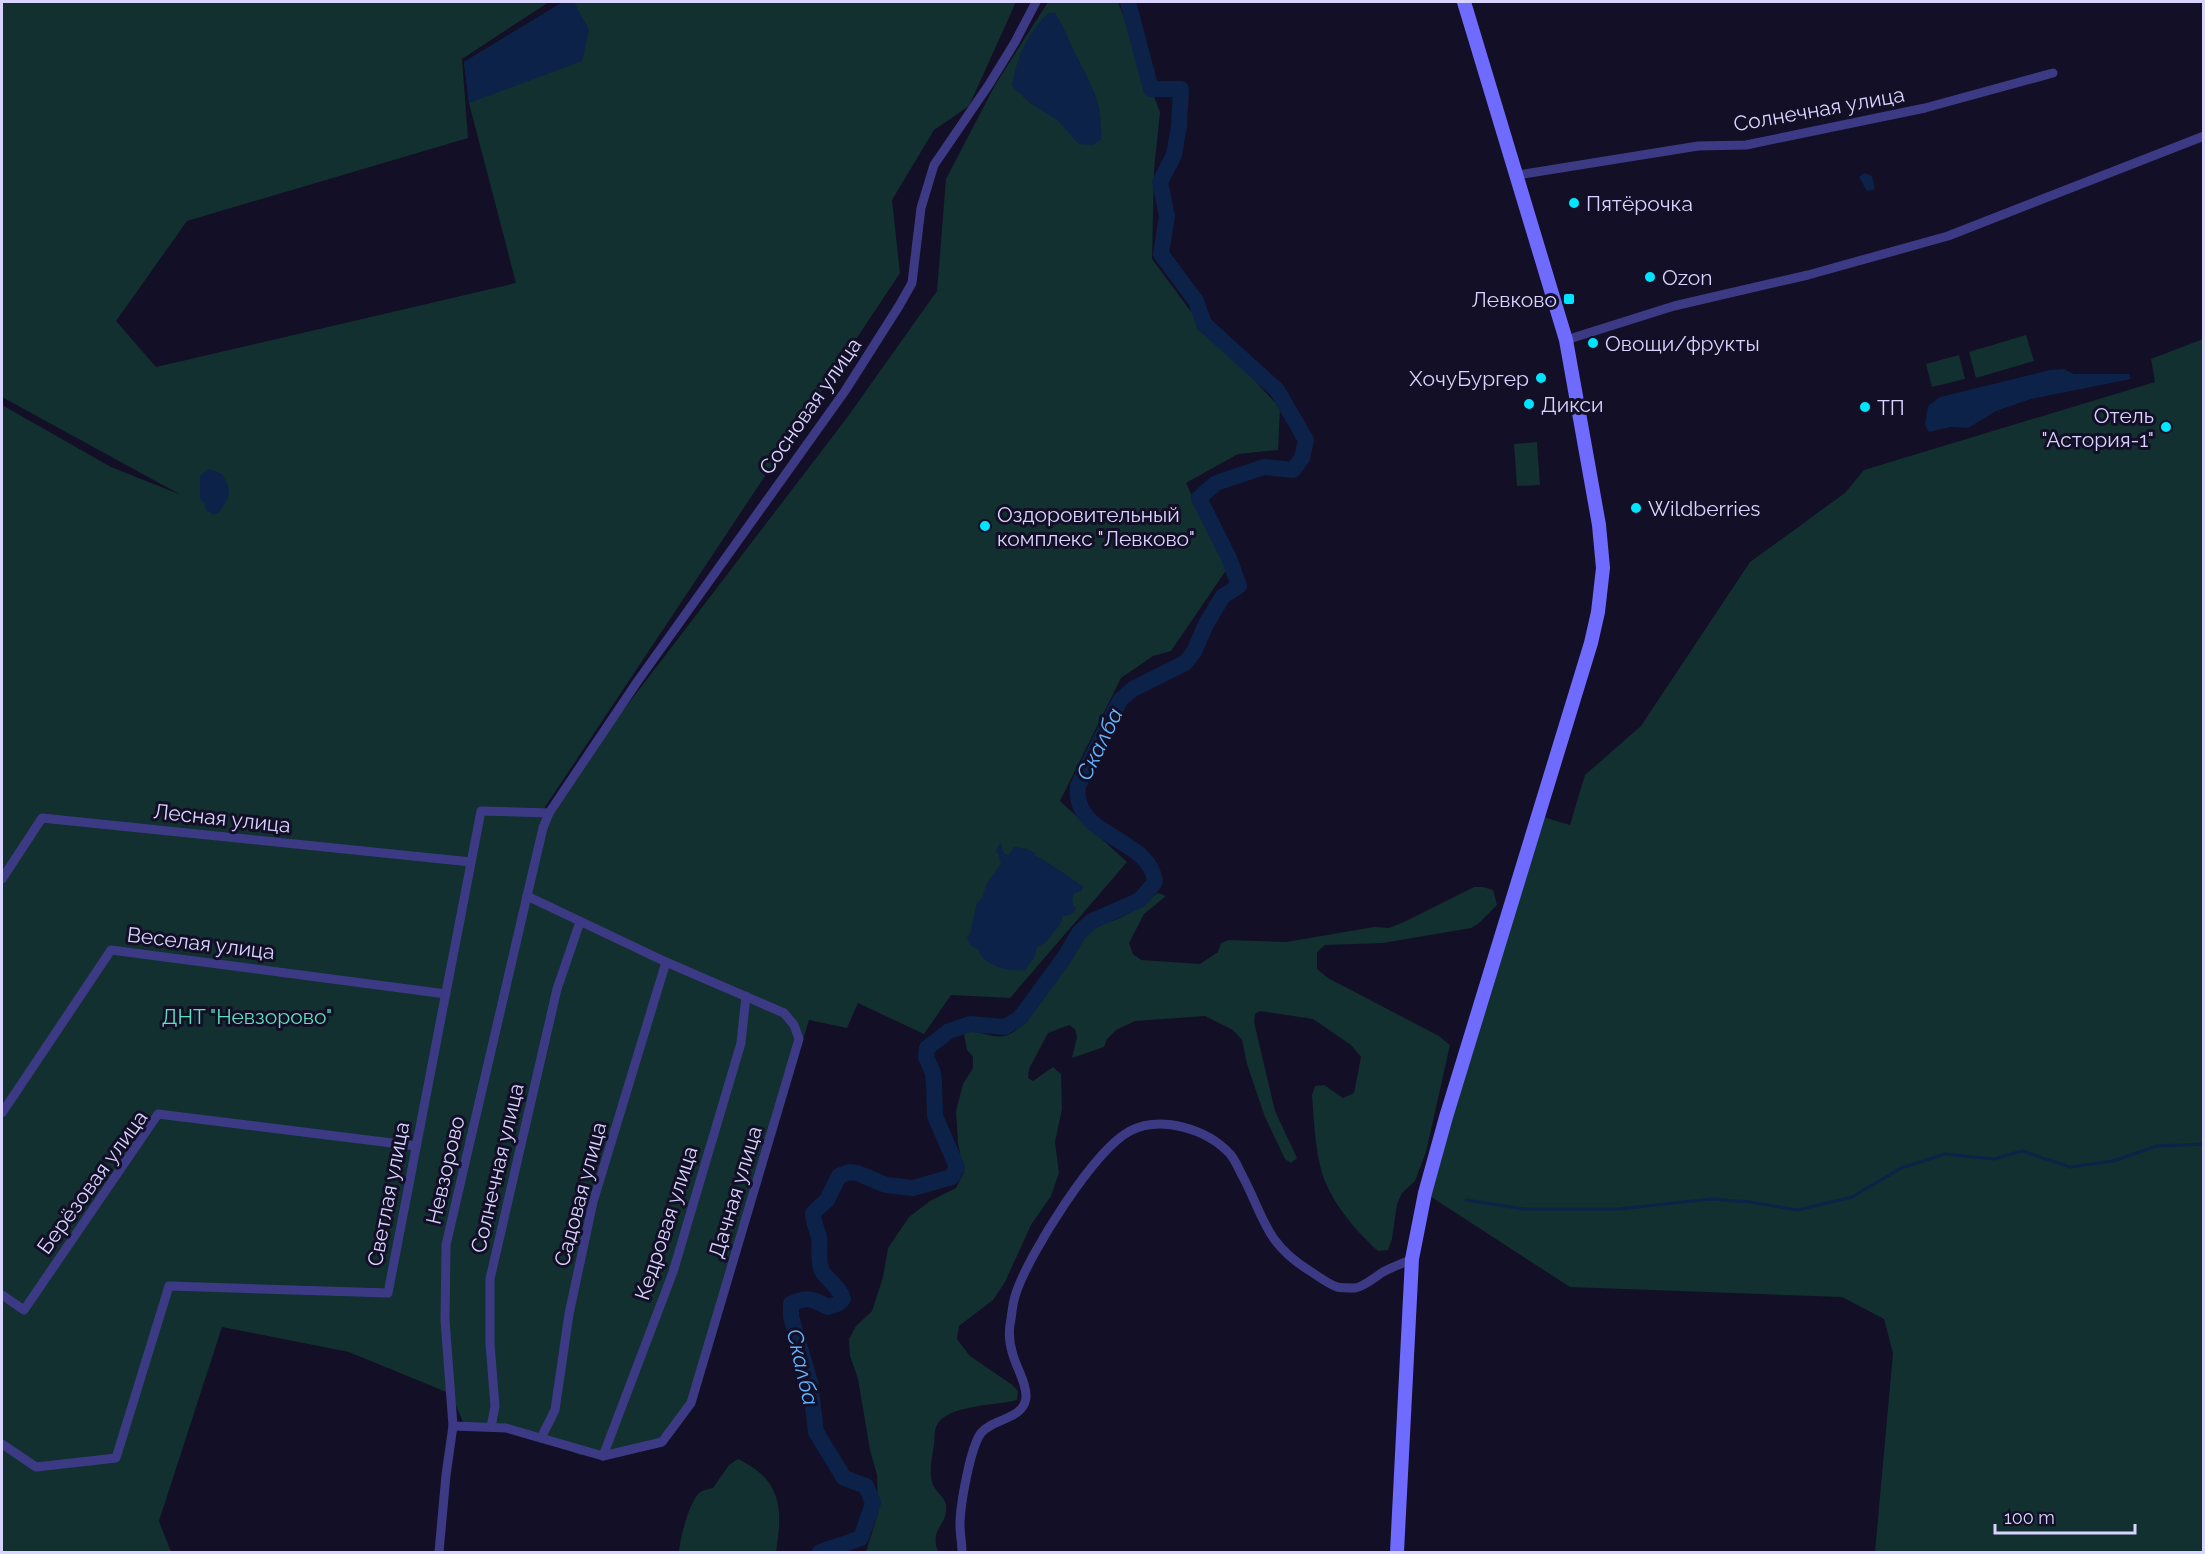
<svg xmlns="http://www.w3.org/2000/svg" width="2205" height="1554" viewBox="0 0 2205 1554" font-family="Raleway,sans-serif">
<style>
.green{fill:#12302f}
.water{fill:#0c2248}
.lines{fill:none;stroke-linecap:round;stroke-linejoin:round}
.stream{stroke:#0c2248;stroke-width:3}
.river{stroke:#0c2248;stroke-width:16}
.street{stroke:#3d3a85;stroke-width:9}
.secondary{stroke:#6f6bff;stroke-width:14}
.poi-dot{fill:#00e5ff;stroke:#130f26;stroke-width:2}
.labels{text-anchor:middle;dominant-baseline:central;stroke-width:6;stroke-linejoin:round;paint-order:stroke}
.street-label{font-size:21px;fill:#d9d4ff;stroke:#130f26}
.poi-label{font-size:21px;fill:#d9d4ff;stroke:#130f26;text-anchor:start}
.park-label{font-size:21px;fill:#5fe0c0;stroke:#130f26}
.water-label{font-size:22px;font-style:italic;fill:#62b6ff;stroke:#130f26}
</style>
<rect width="100%" height="100%" fill="#130f26"/>
<!-- green -->
<g class="green">
<polygon points="2,2 549,2 462,59 468,138 187,221 116,321 156,367 516,283 469,103 464,62 563,2 1016,2 969,106 934,130 892,200 900,273 545,807 547,810 846,419 937,291 946,179 995,85 1048,2 1118,2 1160,112 1154,170 1152,259 1189,309 1280,408 1278,450 1238,454 1186,483 1227,569 1171,651 1153,656 1121,678 1060,801 1127,862 1010,998 951,995 924,1034 858,1003 847,1028 809,1020 694,1397 655,1446 618,1457 580,1455 515,1427 463,1422 451,1394 349,1352 222,1327 159,1521 171,1552 2,1552 2,405 111,467 181,495 2,397"/>
<polygon points="2026,335 2034,361 1976,378 1969,352"/>
<polygon points="2203,339 2203,1552 1875,1552 1893,1353 1884,1319 1842,1297 1570,1287 1425,1193 1537,815 1570,825 1585,775 1641,726 1750,562 1845,493 1864,470 2155,382 2151,359"/>
<polygon points="1959,355 1965,379 1932,387 1926,364"/>
<polygon points="1537,442 1540,485 1517,486 1514,444"/>
<path d="M1474,887H1483L1493,890L1497,905L1479,923L1471,928L1383,943L1325,945L1317,952V969L1328,978L1439,1036L1450,1045L1426,1152L1415,1181L1402,1193L1397,1204L1392,1239L1388,1250L1378,1251C1356,1231 1331,1202 1322,1173C1315,1149 1314,1120 1312,1095L1315,1086L1324,1085L1343,1098L1354,1093L1361,1057L1351,1045L1313,1019L1260,1011L1255,1014L1254,1022L1275,1111L1297,1158L1291,1163L1285,1159L1265,1117L1247,1064L1242,1040L1233,1030L1205,1016L1135,1021L1116,1030L1107,1039L1104,1047L1072,1058L1077,1037L1075,1029L1069,1025L1048,1033L1029,1069L1028,1078L1033,1081L1053,1067L1061,1074L1062,1109L1055,1142L1059,1173L1051,1196L1031,1225L1005,1282L993,1300L959,1326L957,1339L970,1356L1011,1384L1018,1391L1017,1400C997,1406 945,1404 936,1427C934,1432 935,1440 934,1445C932,1457 929,1470 932,1482C934,1491 945,1497 946,1505C948,1527 929,1527 938,1552H866L878,1513L877,1475L870,1450L858,1379L850,1356L849,1339L856,1326L872,1311L883,1277L888,1248L909,1217L930,1201L956,1188L964,1172L958,1143L956,1111L963,1084L973,1068V1057L967,1050L964,1034L968,1030C978,1032 994,1038 1004,1036C1034,1030 1066,956 1087,934C1098,923 1111,923 1124,916C1136,910 1147,901 1158,893L1166,896L1144,914L1129,943L1133,954L1141,960L1200,964L1218,952L1221,943L1229,940L1286,942L1374,927L1389,928L1404,922Z"/>
<path d="M738,1459C782,1480 783,1509 776,1552H679C680,1538 689,1503 699,1493C703,1490 708,1489 713,1488L729,1465Z"/>
</g>
<!-- water -->
<g class="water">
<polygon points="563,2 574,2 589,30 582,61 469,103 464,62"/>
<path d="M1048,13H1055C1064,26 1069,41 1076,55C1092,87 1103,102 1101,139L1093,145L1079,144L1057,120L1030,103L1012,86C1016,59 1028,32 1048,13Z"/>
<polygon points="1864,173 1872,176 1875,189 1867,191 1859,177"/>
<polygon points="2064,369 2074,374 2129,374 2131,379 2031,399 1996,411 1968,428 1950,427 1929,432 1925,425 1928,406 1940,397 2050,370"/>
<path d="M209,469L222,474C230,487 232,492 224,505C220,511 220,512 213,515L206,510L205,504L200,498V476Z"/>
<path d="M1001,842L1002,850L1006,855L1010,854L1014,847L1027,849L1035,853V856C1042,858 1076,881 1083,887L1081,891L1074,893C1071,899 1072,903 1076,909C1073,914 1069,915 1063,916L1060,924L1046,942L1037,947L1034,958L1025,970C1009,972 983,966 978,949C971,948 969,943 967,937L970,934L977,903L982,898L987,883L1001,864L999,856L996,851Z"/>
</g>
<g class="lines">
<!-- stream -->
<polyline class="stream" points="1466,1200 1524,1209 1619,1209 1711,1199 1750,1202 1798,1210 1852,1197 1901,1168 1945,1154 1994,1159 2022,1151 2070,1167 2113,1161 2157,1146 2204,1144"/>
<!-- river -->
<path class="river" d="M820,1552L861,1538L873,1503L866,1486L844,1478L816,1432L810,1382L791,1317V1304C807,1296 813,1299 828,1307L837,1304L843,1299C840,1287 828,1281 822,1271C817,1261 821,1248 819,1237C817,1228 813,1223 813,1213L827,1200L839,1176L849,1172L857,1173L886,1185L913,1188L952,1177L957,1167L935,1116L934,1084L933,1073L926,1057L927,1048L949,1031L970,1024L1005,1027L1020,1018L1064,958L1079,933L1092,921L1140,900L1155,882C1150,836 1072,839 1078,786L1120,700L1133,689L1185,663L1194,652L1206,624L1223,596L1239,586L1229,558L1199,498L1216,483L1264,467L1293,470L1302,458L1306,440L1277,390L1204,324L1196,301L1161,254L1167,216L1160,182L1174,155L1179,126L1181,89H1151L1128,2"/>
<!-- street -->
<g class="street">
<polyline points="1518,175 1698,146 1746,145 1925,108 2053,73"/>
<polyline points="1566,340 1674,306 1808,275 1948,236 2204,136"/>
<polyline points="2,879 42,818 471,862"/>
<polyline points="2,1113 111,950 446,994"/>
<polyline points="2,1295 24,1310 158,1114 416,1146"/>
<polyline points="453,1426 506,1428 603,1456 662,1442 691,1403 799,1039 794,1025 784,1013 666,962 527,896"/>
<polyline points="491,1427 495,1406 490,1344 490,1279 557,989 580,922"/>
<polyline points="541,1438 555,1410 569,1314 593,1202 666,962"/>
<polyline points="2,1444 36,1467 116,1458 169,1286 388,1293 481,811 549,813"/>
<polyline points="603,1456 673,1272 741,1043 746,996"/>
<polyline points="439,1552 446,1475 453,1426 445,1320 446,1245 527,896 543,828 549,813 637,682 845,391 899,306 912,283 921,208 934,165 988,86 1015,42 1036,2"/>
<path d="M962,1552C962,1543 960,1534 960,1525C960,1506 970,1448 981,1433C993,1418 1023,1420 1026,1398C1027,1384 1017,1369 1013,1355C1009,1343 1008,1332 1011,1319C1012,1311 1013,1301 1016,1293C1029,1254 1094,1150 1130,1131C1161,1115 1207,1129 1230,1154C1236,1161 1238,1168 1243,1177C1265,1219 1265,1243 1310,1271C1318,1276 1328,1284 1337,1287C1342,1288 1350,1288 1355,1288C1364,1287 1375,1277 1383,1272C1392,1267 1402,1264 1412,1259"/>
</g>
<!-- secondary -->
<polyline class="secondary" points="1397,1552 1412,1259 1425,1193 1446,1117 1591,643 1598,612 1603,568 1599,525 1566,340 1464,2"/>
</g>
<!-- markers -->
<g class="poi-dot">
<circle cx="1574" cy="203" r="6"/>
<circle cx="1650" cy="277" r="6"/>
<rect x="1563" y="293" width="12" height="12" rx="3"/>
<circle cx="1593" cy="343" r="6"/>
<circle cx="1541" cy="378" r="6"/>
<circle cx="1529" cy="404" r="6"/>
<circle cx="1865" cy="407" r="6"/>
<circle cx="2166" cy="427" r="6"/>
<circle cx="1636" cy="508" r="6"/>
<circle cx="985" cy="526" r="6"/>
</g>
<g class="labels">
<!-- street labels -->
<g class="street-label">
<text transform="translate(1819 109) rotate(-10)">Солнечная улица</text>
<text transform="translate(810 406) rotate(-55)">Сосновая улица</text>
<text transform="translate(222 818) rotate(6)">Лесная улица</text>
<text transform="translate(201 943) rotate(7)">Веселая улица</text>
<text transform="translate(497 1168) rotate(-77)">Солнечная улица</text>
<text transform="translate(445 1170) rotate(-77)">Невзорово</text>
<text transform="translate(92 1182) rotate(-54)">Берёзовая улица</text>
<text transform="translate(735 1192) rotate(-73)">Дачная улица</text>
<text transform="translate(388 1194) rotate(-79)">Светлая улица</text>
<text transform="translate(580 1194) rotate(-75)">Садовая улица</text>
<text transform="translate(666 1223) rotate(-72)">Кедровая улица</text>
</g>
<!-- poi labels -->
<g class="poi-label">
<text x="1586" y="203">Пятёрочка</text>
<text x="1662" y="277">Ozon</text>
<text x="1557" y="299" text-anchor="end">Левково</text>
<text x="1605" y="343">Овощи/фрукты</text>
<text x="1529" y="378" text-anchor="end">ХочуБургер</text>
<text x="1541" y="404">Дикси</text>
<text x="1877" y="407">ТП</text>
<text x="2154" y="415" text-anchor="end">Отель<tspan x="2154" dy="24">"Астория-1"</tspan></text>
<text x="1648" y="508">Wildberries</text>
<text x="997" y="514">Оздоровительный<tspan x="997" dy="24">комплекс "Левково"</tspan></text>
</g>
<!-- park labels -->
<g class="park-label">
<text x="247" y="1016">ДНТ "Невзорово"</text>
</g>
<!-- water labels -->
<g class="water-label">
<text transform="translate(1099 744) rotate(-64)">Скалба</text>
<text transform="translate(803 1367) rotate(77)">Скалба</text>
</g>
</g>
<!-- border -->
<rect width="2205" height="1554" fill="none" stroke="#d9d4ff" stroke-width="6"/>
<!-- scale -->
<path d="M1995 1524v9h140v-9" fill="none" stroke="#d9d4ff" stroke-width="3"/>
<text x="2004" y="1524" font-size="18" fill="#d9d4ff" stroke="#130f26" stroke-width="4.5" paint-order="stroke">100 m</text>
</svg>
